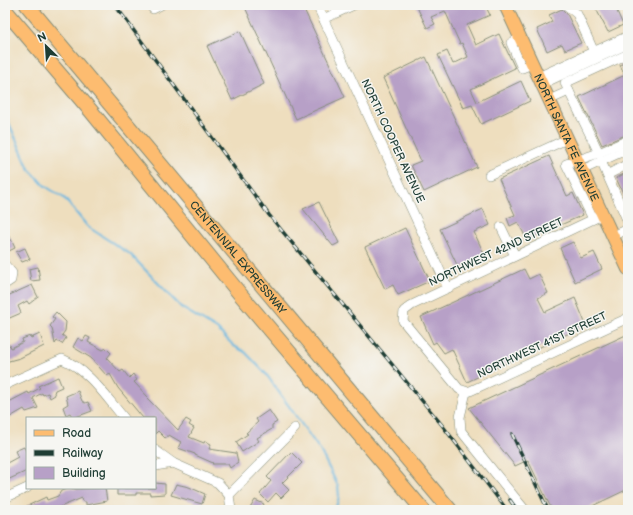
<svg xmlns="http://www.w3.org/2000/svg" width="633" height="515" viewBox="0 0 633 515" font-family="'Balsamiq Sans',sans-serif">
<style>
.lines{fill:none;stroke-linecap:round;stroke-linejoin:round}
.stream{stroke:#64b6e0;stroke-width:2}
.building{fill:#b7a0c7}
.minor-casing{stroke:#868e79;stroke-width:10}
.major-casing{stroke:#868e79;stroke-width:14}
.highway-casing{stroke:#868e79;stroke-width:16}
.minor{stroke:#fff;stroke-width:9}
.major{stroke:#fdbc70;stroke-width:12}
.highway{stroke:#fdbc70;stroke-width:14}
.rail-casing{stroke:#1f3d34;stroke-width:3.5}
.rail{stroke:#f6f6f2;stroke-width:2;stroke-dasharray:6;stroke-linecap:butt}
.labels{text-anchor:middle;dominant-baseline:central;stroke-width:3;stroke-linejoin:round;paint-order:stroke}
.street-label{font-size:11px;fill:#1f3d34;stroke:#f6f6f2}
</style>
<rect width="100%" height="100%" fill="#f6f6f2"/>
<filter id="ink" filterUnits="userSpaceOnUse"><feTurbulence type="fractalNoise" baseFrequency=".025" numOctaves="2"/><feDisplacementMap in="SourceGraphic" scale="8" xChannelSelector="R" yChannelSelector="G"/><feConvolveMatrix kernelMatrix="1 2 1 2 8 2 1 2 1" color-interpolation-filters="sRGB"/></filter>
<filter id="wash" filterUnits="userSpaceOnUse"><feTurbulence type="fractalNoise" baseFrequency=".012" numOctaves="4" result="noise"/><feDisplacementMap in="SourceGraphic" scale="16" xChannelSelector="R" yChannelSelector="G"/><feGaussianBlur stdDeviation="0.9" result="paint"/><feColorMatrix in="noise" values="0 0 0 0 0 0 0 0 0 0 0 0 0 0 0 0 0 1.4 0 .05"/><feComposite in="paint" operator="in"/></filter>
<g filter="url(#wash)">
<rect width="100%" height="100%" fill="#eedebe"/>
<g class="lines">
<!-- stream -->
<polyline class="stream" points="5,114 29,169 45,186 64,198 88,227 130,254 182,308 217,329 234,346 245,352 266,374 320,450 338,486 339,497 335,510"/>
</g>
<g id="blocks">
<!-- building -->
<g class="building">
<polygon points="244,5 302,5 345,97 296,119"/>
<polygon points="416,5 485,5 490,15 467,25 476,45 499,34 515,68 471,89 477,102 521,81 530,101 481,124 472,105 463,108 438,55 447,51 453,64 468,57 462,43 460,44 445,11 431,17 435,24 427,28"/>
<polygon points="594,5 626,5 616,9 623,25 608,32"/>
<polygon points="562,9 567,14 581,43 565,50 562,44 547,51 537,29 552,22 549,15"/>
<polygon points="240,31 264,84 232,100 207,46"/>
<polygon points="426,57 477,167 424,192 411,165 421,161 383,78"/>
<polygon points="628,61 628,134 602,145 579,97 625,75 620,65"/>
<polygon points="549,156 567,196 573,193 583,215 527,240 518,222 510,226 507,218 515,215 499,179"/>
<polygon points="628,172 628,204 616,178"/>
<polygon points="319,202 339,243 333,246 303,209"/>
<polygon points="483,209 490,225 474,232 485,256 459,269 440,229"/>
<polygon points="405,228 430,281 398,295 393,285 385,289 365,247"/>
<polygon points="10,237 15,248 7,252 5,239"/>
<polygon points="573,242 581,258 594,252 602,269 575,282 560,248"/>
<polygon points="25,248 30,259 22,262 16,252"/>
<polygon points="38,267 40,280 31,281 29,269"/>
<polygon points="524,269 529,279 539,274 548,293 538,298 545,312 575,298 586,325 467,382 452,349 444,353 436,342 433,344 421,317"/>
<polygon points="32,285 38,297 29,304 27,301 18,306 21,313 5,320 5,305 8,304 5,297"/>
<polygon points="56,312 66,322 65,331 62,335 66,338 62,344 57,341 55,344 52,328 50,326 55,319 52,317"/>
<polygon points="40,334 44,346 20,358 5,362 5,347 10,345 11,348 23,342 22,339 30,336 31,338"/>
<polygon points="628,334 628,489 584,510 552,510 528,460 515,466 469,408"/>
<polygon points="86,336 90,338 88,342 103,350 106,348 111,353 107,358 120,372 123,370 129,378 133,374 137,380 134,382 148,397 147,398 178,430 186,419 191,422 189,425 194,428 189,437 204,443 205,441 211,444 209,449 236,453 238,462 230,468 228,464 212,464 213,463 195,455 195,454 178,448 181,442 169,435 165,438 158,431 155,434 155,418 143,418 118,388 110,374 107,376 91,358 73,347 78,338 83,341"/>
<polygon points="58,377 62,387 55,390 54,393 55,395 50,398 48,393 43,395 42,393 33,398 38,408 26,412 24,409 5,420 5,404 28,392 29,394 40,388 38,386"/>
<polygon points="78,391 82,401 85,403 88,402 92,411 73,418 70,413 66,415 63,407 68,404 66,396"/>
<polygon points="269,410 277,422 272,425 272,429 257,438 259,441 242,452 236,442 248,434 246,433 258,422 256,419"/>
<polygon points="24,447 27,453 27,471 5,481 5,464 18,457 15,451"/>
<polygon points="291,452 302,463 282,483 289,490 281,498 276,493 268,502 260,494 271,481 267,477"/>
<polygon points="155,483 165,484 165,494 150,495 150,493 136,493 136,495 117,495 117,488 155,488"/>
<polygon points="176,484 189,487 205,494 202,504 171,495"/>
<polygon points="69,488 76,489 105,488 107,501 86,505 86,502 83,502 82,498 53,510 19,510 46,497 47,500 58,496 61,491"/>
<polygon points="255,500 264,504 262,509 265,510 249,510"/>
</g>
</g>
</g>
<g filter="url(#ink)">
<use href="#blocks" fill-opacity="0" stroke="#868e79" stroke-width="1"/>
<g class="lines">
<!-- minor casing -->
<g class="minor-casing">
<g id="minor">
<polyline points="152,5 153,9 161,5"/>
<polyline points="317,5 448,288"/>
<polyline points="566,5 577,14 594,52"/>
<polyline points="323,19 354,5"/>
<polyline points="520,38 511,43 522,68 532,64"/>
<polyline points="538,77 628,36"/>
<polyline points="542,84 628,44"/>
<polyline points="549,100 569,91"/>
<polyline points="599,153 565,83 628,54"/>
<polyline points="601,161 628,222"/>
<polyline points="582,170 628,149"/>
<polyline points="489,175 567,139"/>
<polyline points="607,175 628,164"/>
<polyline points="602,215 412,305 404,311 403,321 459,389 468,392 628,318"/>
<polyline points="593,219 566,164 599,153 628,140"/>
<polyline points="501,227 515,256"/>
<polyline points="613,236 628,229"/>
<polyline points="5,265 12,273 11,280 5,284"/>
<path d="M5,385L62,359C89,370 106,397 124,418"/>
<polyline points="466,392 460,417 461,431 525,510"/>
<polyline points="155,450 173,463 218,483 229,495 231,510"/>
<polyline points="155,466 173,463"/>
<polyline points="229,495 295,428"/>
<polyline points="5,498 27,488"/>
</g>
</g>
<!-- major casing -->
<g class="major-casing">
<g id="major">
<path id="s1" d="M505,5L628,269"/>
</g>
</g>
<!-- highway casing -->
<g class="highway-casing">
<g id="highway">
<path id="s2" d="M27,5L450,510"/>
<polyline points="5,10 91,111 240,294 423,510"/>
</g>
</g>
<!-- minor -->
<use href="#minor" class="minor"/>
<!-- major -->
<use href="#major" class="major"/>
<!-- highway -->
<use href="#highway" class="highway"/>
<!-- rail casing -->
<g class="rail-casing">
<g id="rail">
<polyline points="115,5 269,215 442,425 507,510"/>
<polyline points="512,434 548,510"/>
<polyline points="510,500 517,510"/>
</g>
</g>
<!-- rail -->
<use href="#rail" class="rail"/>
</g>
</g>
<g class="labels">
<!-- street labels -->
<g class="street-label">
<text stroke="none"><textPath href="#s1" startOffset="146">NORTH SANTA FE AVENUE</textPath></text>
<text transform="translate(393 141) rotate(65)">NORTH COOPER AVENUE</text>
<text transform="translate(496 252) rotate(-25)">NORTHWEST 42ND STREET</text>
<text stroke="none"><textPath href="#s2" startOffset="329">CENTENNIAL EXPRESSWAY</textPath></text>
<text transform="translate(542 345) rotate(-25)">NORTHWEST 41ST STREET</text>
</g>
</g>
<!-- margin -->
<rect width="633" height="515" fill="none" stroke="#f6f6f2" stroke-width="20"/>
<!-- legend -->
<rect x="26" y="417" width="130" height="72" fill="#f6f6f2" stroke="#a0aca6"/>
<rect x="34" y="430" width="20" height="6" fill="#fdbc70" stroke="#a0aca6"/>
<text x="62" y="437" font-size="12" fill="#1f3d34">Road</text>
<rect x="34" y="450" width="20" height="6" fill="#1f3d34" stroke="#a0aca6"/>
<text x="62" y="457" font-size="12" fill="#1f3d34">Railway</text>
<rect x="34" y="467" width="20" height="12" fill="#b7a0c7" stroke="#a0aca6"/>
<text x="62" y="477" font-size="12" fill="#1f3d34">Building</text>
<!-- north arrow -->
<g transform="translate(46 46) rotate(335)" stroke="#f6f6f2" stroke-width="3" paint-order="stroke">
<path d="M0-3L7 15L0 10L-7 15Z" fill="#1f3d34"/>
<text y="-6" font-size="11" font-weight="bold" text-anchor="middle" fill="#1f3d34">N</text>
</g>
</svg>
